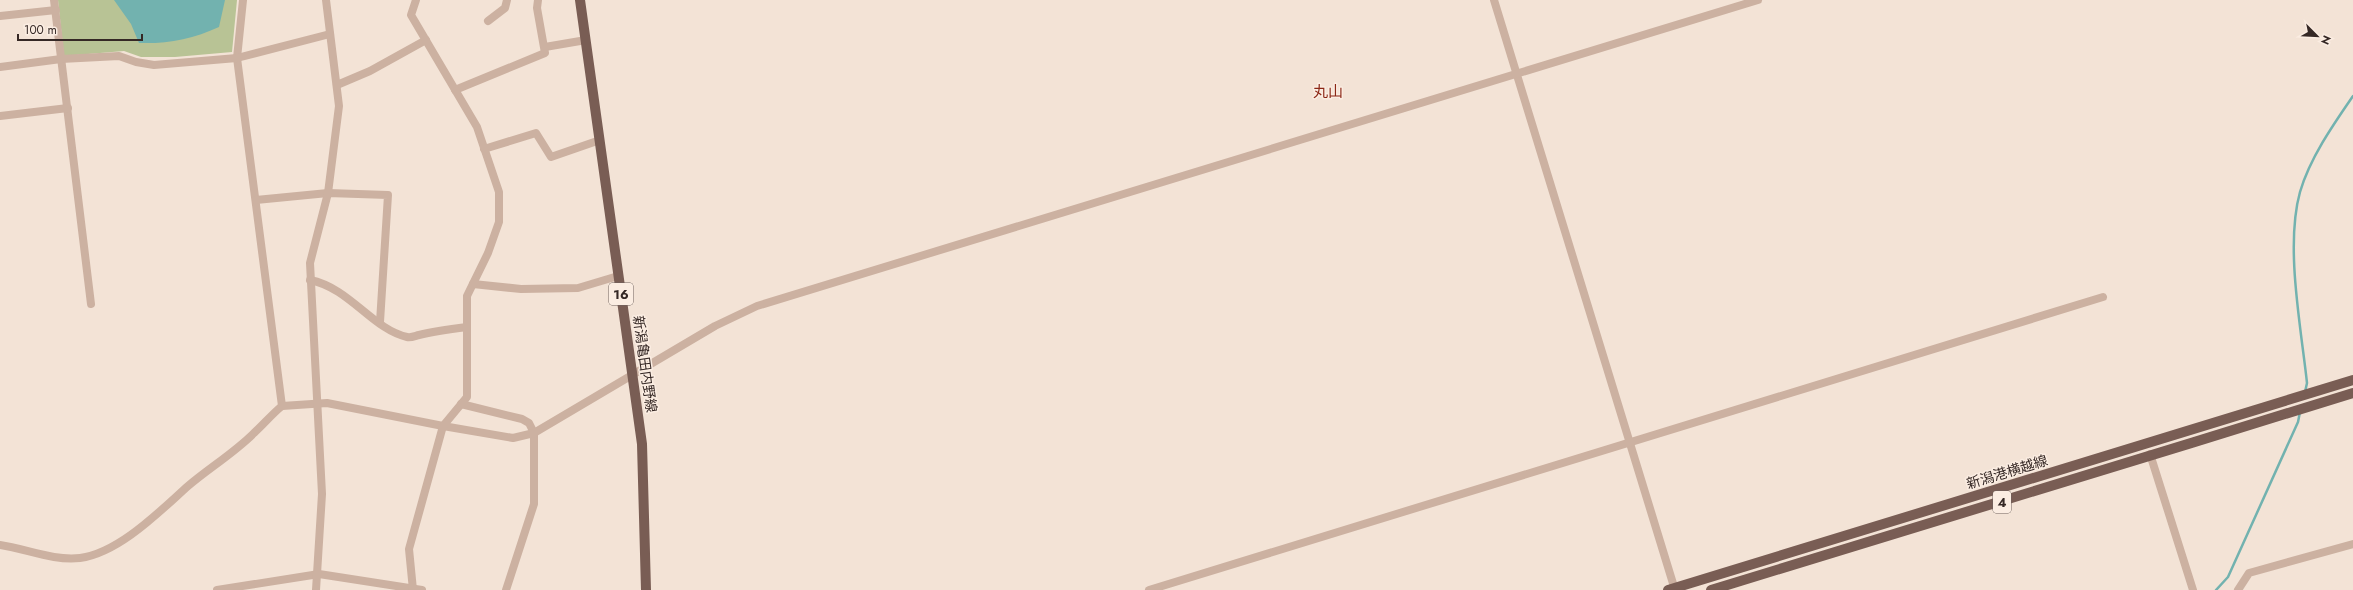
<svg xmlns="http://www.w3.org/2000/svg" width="2353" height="590" viewBox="0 0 2353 590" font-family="Jost,'Noto Sans JP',sans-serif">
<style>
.green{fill:#b8c395}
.water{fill:#72b2af}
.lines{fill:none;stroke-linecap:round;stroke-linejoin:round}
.stream{stroke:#72b2af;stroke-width:2.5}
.minor{stroke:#ccb1a1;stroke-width:8}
.major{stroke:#795d54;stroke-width:10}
.labels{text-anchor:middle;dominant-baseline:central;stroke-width:3;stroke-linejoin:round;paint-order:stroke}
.shield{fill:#fbede2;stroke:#70635e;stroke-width:1}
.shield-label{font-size:13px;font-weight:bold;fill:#352825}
.street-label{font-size:14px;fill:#352825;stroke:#fbede2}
.neighbourhood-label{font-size:15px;fill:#8b2716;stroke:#fbede2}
</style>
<rect width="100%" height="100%" fill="#f3e3d6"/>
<!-- green -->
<polygon class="green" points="58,0 237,0 232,52 175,57 141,57 124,51 64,56"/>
<!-- water -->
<path class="water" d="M114,0H225L219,27C193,39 167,44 139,43L131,24Z"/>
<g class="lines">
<!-- stream -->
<g class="stream">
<path d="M2305,392L2307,383C2301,327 2285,246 2300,192C2310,158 2333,125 2353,96"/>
<polyline points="2216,590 2228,577 2298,422 2300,412"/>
</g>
<!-- minor -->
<g class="minor">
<polyline points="54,0 91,304"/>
<polyline points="243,0 237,58 282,406"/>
<polyline points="1494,0 1675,590"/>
<polyline points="0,16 56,10"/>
<polyline points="488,21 505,8 507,0"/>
<polyline points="545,47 586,40"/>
<polyline points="0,67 61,59 119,56 136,62 154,65 237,58 330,34"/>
<polyline points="337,85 370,71 426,40"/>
<polyline points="455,90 545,53 537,8 538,0"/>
<polyline points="0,116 68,108"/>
<polyline points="484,149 536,133 551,157 600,140"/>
<polyline points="256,200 328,193 388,195 380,322"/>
<path d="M310,280C350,288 372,329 407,337C411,338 415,336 419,335C435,331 451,329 467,327"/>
<polyline points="473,284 521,289 578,288 618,276"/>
<polyline points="461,404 522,419 529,423 534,433 534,504 506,590"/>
<polyline points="2150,454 2193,590"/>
<path d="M0,545C27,549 53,561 80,558C119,553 160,511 188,486C209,468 234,453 254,433C264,424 272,414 282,406L327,403L443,426L513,438L534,433L715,326L757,306L1758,0"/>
<polyline points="217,590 319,574 422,590"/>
<polyline points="316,590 322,494 310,263 328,193 339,106 326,0"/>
<polyline points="413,590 409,549 443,426 467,397 467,296 488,253 499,222 499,192 477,127 411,15 416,0"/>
<polyline points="1149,590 2103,297"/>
<polyline points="2238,590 2249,573 2353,544"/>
</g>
<!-- major -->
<g class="major">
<polyline points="580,0 642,444 646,590"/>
<polyline points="1668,590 2353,380"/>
<path d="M1711,590C1925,526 2139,459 2353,393"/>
</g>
</g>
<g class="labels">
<!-- shield labels -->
<g class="shield">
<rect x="609" y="283" width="24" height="22" rx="3"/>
<rect x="1993" y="491" width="18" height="22" rx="3"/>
</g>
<g class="shield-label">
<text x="621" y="294">16</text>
<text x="2002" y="502">4</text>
</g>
<!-- street labels -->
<g class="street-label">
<text transform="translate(645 364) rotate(82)">新潟亀田内野線</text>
<text transform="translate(2007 472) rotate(-17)">新潟港横越線</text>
</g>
<!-- neighbourhood labels -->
<g class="neighbourhood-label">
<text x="1328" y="92">丸山</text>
</g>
</g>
<!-- north arrow -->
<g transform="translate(2317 36) rotate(114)" stroke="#fbede2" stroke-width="3" paint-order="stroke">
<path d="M0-3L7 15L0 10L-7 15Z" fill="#352825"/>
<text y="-6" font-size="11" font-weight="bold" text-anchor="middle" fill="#352825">N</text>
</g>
<!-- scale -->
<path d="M18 34v6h124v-6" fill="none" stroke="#352825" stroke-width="2"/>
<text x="24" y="34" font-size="12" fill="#352825" stroke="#fbede2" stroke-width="3" paint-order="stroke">100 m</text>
</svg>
